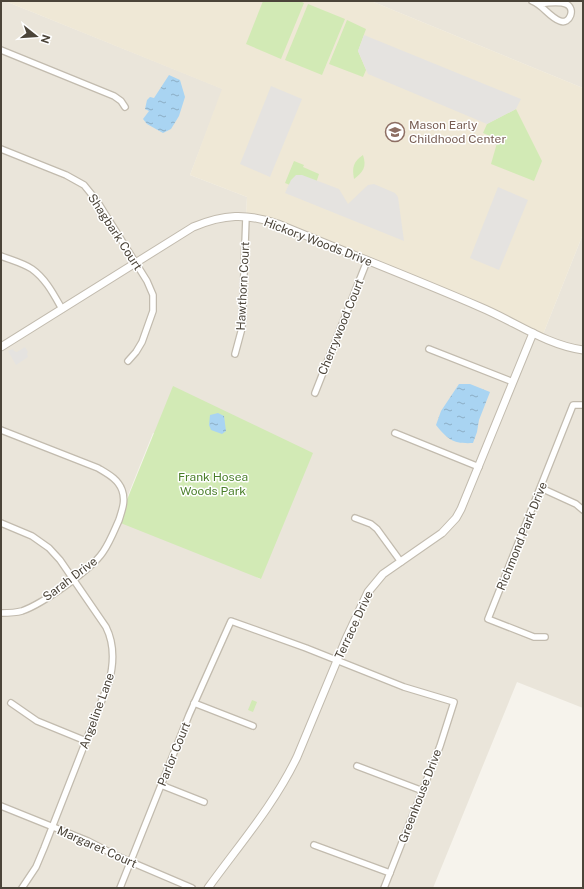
<svg xmlns="http://www.w3.org/2000/svg" width="584" height="889" viewBox="0 0 584 889" font-family="'Public Sans',sans-serif">
<style>
.residential{fill:#eae5da;fill-rule:evenodd}
.education{fill:#efe8d6}
.green{fill:#d2eab5}
.parking{fill:#e5e3e0}
.water{fill:url(#water-ripples)}
.lines{fill:none;stroke-linecap:round;stroke-linejoin:round}
.minor-casing{stroke:#c2bbae;stroke-width:8}
.tertiary-casing{stroke:#c2bbae;stroke-width:9}
.minor{stroke:#fff;stroke-width:5.5}
.tertiary{stroke:#fff;stroke-width:7}
.labels{text-anchor:middle;dominant-baseline:central;stroke-width:3;stroke-linejoin:round;paint-order:stroke}
.education-label{font-size:12px;fill:#785e54;stroke:#fff;text-anchor:start}
.street-label{font-size:12px;fill:#4b4439;stroke:#fff}
.park-label{font-size:12px;fill:#4a7f2a;stroke:#fff}
</style>
<defs>
<pattern id="water-ripples" width="26" height="14" patternUnits="userSpaceOnUse"><rect width="26" height="14" fill="#a9d4f2"/><path d="M2 4q2-2 4 0t4 0M15 11q2-2 4 0t4 0" fill="none" stroke="#8caec5"/></pattern>
</defs>
<rect width="100%" height="100%" fill="#f6f3ec"/>
<!-- residential -->
<g class="residential">
<path d="M1,1H5L223,89L190,175L247,197L246,217L266,220L542,337L583,234V708L517,682L433,888H1ZM153,433L312,453L260,579L124,505Z"/>
<polygon points="371,1 583,1 583,88"/>
</g>
<!-- education -->
<polygon class="education" points="5,1 371,1 583,88 583,234 542,337 278,224 246,217 247,197 190,175 222,89"/>
<!-- green -->
<g class="green">
<polygon points="263,1 300,1 304,3 281,59 246,44"/>
<polygon points="308,4 345,19 322,75 285,60"/>
<polygon points="347,20 366,29 358,51 366,70 363,77 329,64"/>
<polygon points="516,109 542,161 534,181 491,164 497,143 490,136 483,133 487,124"/>
<path d="M363,155C367,167 363,172 354,179C352,167 353,162 363,155Z"/>
<polygon points="294,161 304,165 303,167 319,174 316,183 305,191 285,183"/>
<polygon points="173,386 313,453 261,579 118,522"/>
<polygon points="252,700 257,702 253,712 248,710"/>
</g>
<!-- parking -->
<g class="parking">
<polygon points="364,35 521,99 516,109 487,124 368,74 358,51"/>
<polygon points="271,86 302,99 270,177 240,164"/>
<polygon points="296,175 302,175 339,189 348,204 368,185 374,184 395,193 398,197 404,241 285,193 291,180"/>
<polygon points="498,187 528,200 499,270 470,258"/>
<polygon points="25,347 28,352 27,354 28,357 16,365 8,351 13,349 14,351 17,352"/>
</g>
<!-- water -->
<g class="water">
<polygon points="169,75 180,80 185,97 179,116 171,129 163,133 147,124 143,119 149,111 145,109 147,100 150,97 154,98"/>
<path d="M459,384H470L490,392L479,420L477,432L473,443C454,444 448,440 436,425L441,411Z"/>
<polygon points="218,413 224,416 226,431 222,434 211,430 209,425 210,415"/>
</g>
<g class="lines">
<!-- minor casing -->
<g class="minor-casing">
<g id="minor">
<path d="M532,1C543,5 549,17 560,21C570,25 576,8 566,4C559,1 546,3 538,4"/>
<polyline points="1,50 114,96 121,101 125,107"/>
<polyline points="1,149 66,175 84,185 97,201 147,281 153,295 153,311 142,342 136,352 128,361"/>
<path d="M1,256C11,260 23,263 32,269C46,279 54,295 62,309"/>
<polyline points="429,349 513,382"/>
<polyline points="235,354 242,328 246,217"/>
<polyline points="315,393 367,261"/>
<path d="M1,430L98,468C108,474 118,479 122,490C126,501 122,510 119,520C114,531 110,542 103,552C91,570 42,604 22,611C15,613 8,613 1,613"/>
<polyline points="395,433 479,467"/>
<polyline points="541,488 576,504 583,510"/>
<polyline points="355,518 371,524 377,529 401,562"/>
<path d="M1,523L32,536L49,548L60,560L106,627C115,645 114,663 109,682L44,848L36,867L22,888"/>
<polyline points="545,637 534,637 488,619 573,405 583,405"/>
<polyline points="11,703 37,721 86,741"/>
<polyline points="194,703 253,726"/>
<polyline points="357,766 423,791"/>
<polyline points="161,785 204,802"/>
<polyline points="1,806 88,841 117,856 192,888"/>
<polyline points="314,845 390,873"/>
<polyline points="120,888 189,715 231,621 306,648 404,687 454,702 440,746 384,888"/>
</g>
</g>
<!-- tertiary casing -->
<g class="tertiary-casing">
<g id="tertiary">
<path d="M1,347L193,227C224,214 246,213 278,224C345,252 413,278 480,307C514,321 546,345 583,350"/>
<path d="M208,888C239,845 274,805 297,757L346,639L368,592L383,574L442,533L456,518L461,509L533,333"/>
</g>
</g>
<!-- minor -->
<use href="#minor" class="minor"/>
<!-- tertiary -->
<use href="#tertiary" class="tertiary"/>
</g>
<!-- icons -->
<defs>
<g id="school-ring" transform="scale(1)"><circle r="9.5" fill="#fff" stroke="#8d6e63" stroke-width="1.5"/><path d="M0-5L7-2L0 1L-7-2ZM-4 1L0 2.5L4 1V4Q0 6-4 4Z" fill="#8d6e63"/></g>
</defs>
<g fill-rule="evenodd">
<use href="#school-ring" x="395" y="132"/>
</g>
<g class="labels">
<!-- education labels -->
<g class="education-label">
<text x="409" y="125">Mason Early<tspan x="409" dy="14">Childhood Center</tspan></text>
</g>
<!-- street labels -->
<g class="street-label">
<text transform="translate(115 232) rotate(57)">Shagbark Court</text>
<text transform="translate(318 242) rotate(21)">Hickory Woods Drive</text>
<text transform="translate(243 286) rotate(-87)">Hawthorn Court</text>
<text transform="translate(341 327) rotate(-68)">Cherrywood Court</text>
<text transform="translate(522 536) rotate(-68)">Richmond Park Drive</text>
<text transform="translate(70 579) rotate(-37)">Sarah Drive</text>
<text transform="translate(354 625) rotate(-65)">Terrace Drive</text>
<text transform="translate(97 711) rotate(-70)">Angeline Lane</text>
<text transform="translate(174 754) rotate(-68)">Parlor Court</text>
<text transform="translate(420 796) rotate(-69)">Greenhouse Drive</text>
<text transform="translate(97 847) rotate(24)">Margaret Court</text>
</g>
<!-- park labels -->
<g class="park-label">
<text x="213" y="477">Frank Hosea<tspan x="213" dy="14">Woods Park</tspan></text>
</g>
</g>
<!-- border -->
<rect width="584" height="889" fill="none" stroke="#4b4439" stroke-width="4"/>
<!-- north arrow -->
<g transform="translate(36 36) rotate(107)" stroke="#ffffff" stroke-width="3" paint-order="stroke">
<path d="M0-3L7 15L0 10L-7 15Z" fill="#4b4439"/>
<text y="-6" font-size="11" font-weight="bold" text-anchor="middle" fill="#4b4439">N</text>
</g>
</svg>
